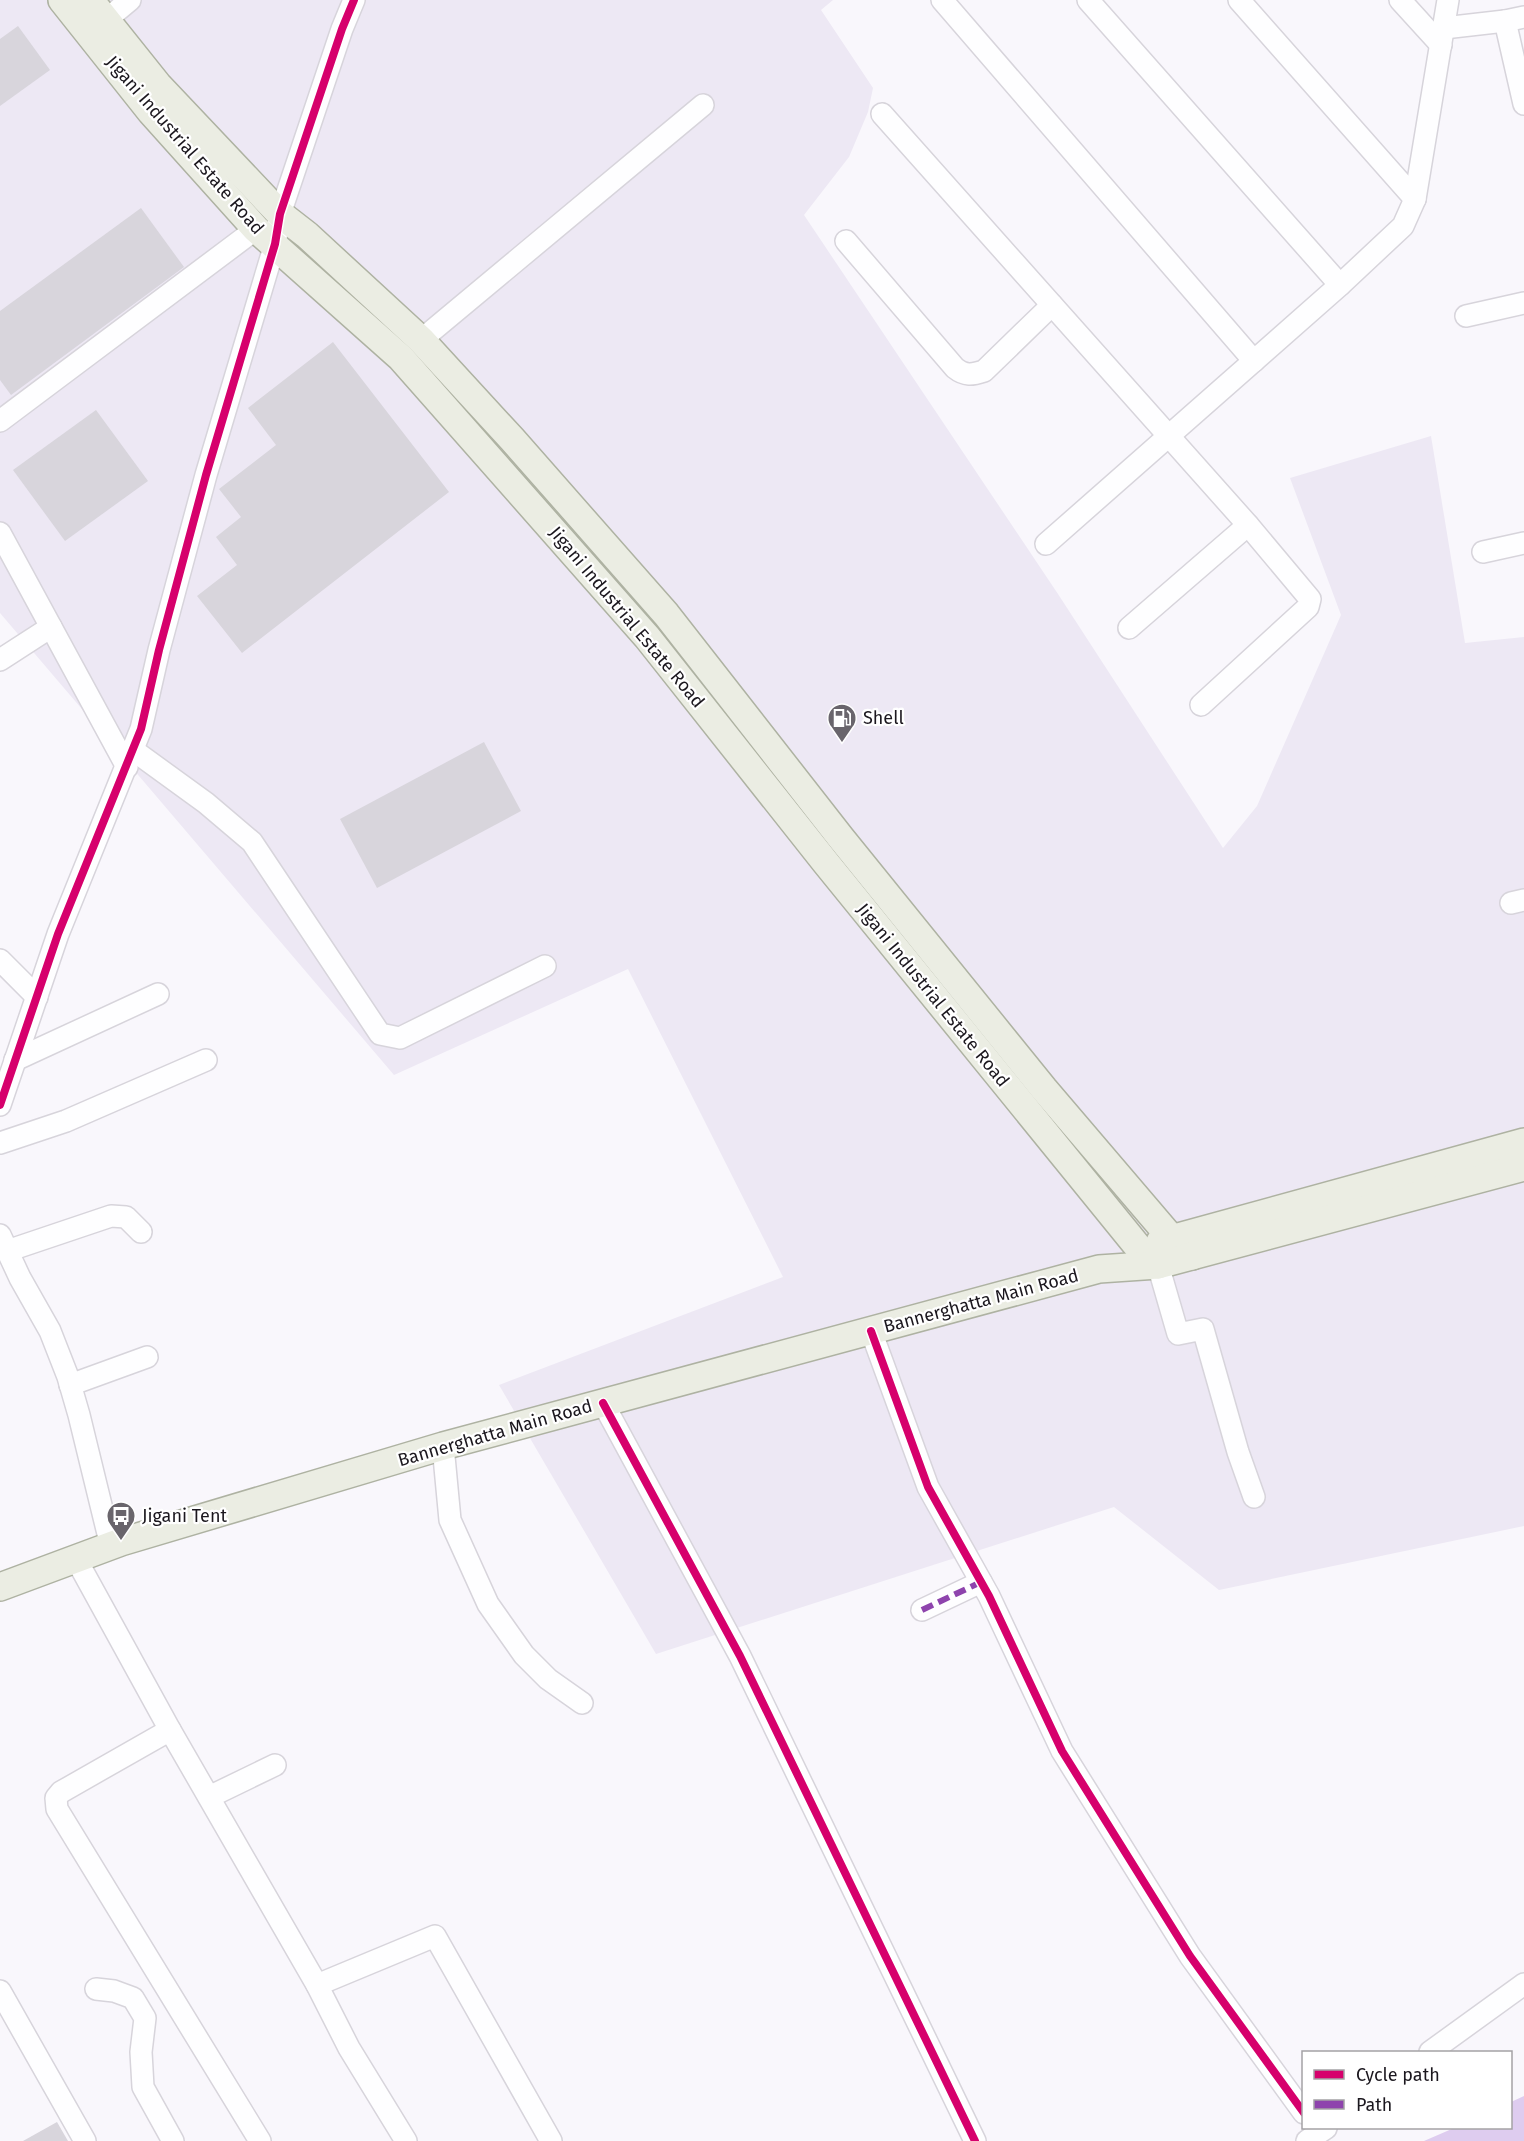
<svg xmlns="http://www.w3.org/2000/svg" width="1524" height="2141" viewBox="0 0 1524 2141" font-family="'Fira Sans',sans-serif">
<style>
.built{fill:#ede8f4}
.water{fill:#deccef}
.building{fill:#d8d5dc}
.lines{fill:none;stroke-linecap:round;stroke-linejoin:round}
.minor-casing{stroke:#d7d4db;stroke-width:24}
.major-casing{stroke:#aeb2a2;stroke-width:30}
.minor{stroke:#fefeff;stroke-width:21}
.major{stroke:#ebede3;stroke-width:27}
.quiet{stroke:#8e44ad;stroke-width:6;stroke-dasharray:12 6;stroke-linecap:butt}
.cycleway-casing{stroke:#fff;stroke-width:11}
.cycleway{stroke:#d6006c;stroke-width:8}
.labels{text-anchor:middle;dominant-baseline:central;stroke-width:4.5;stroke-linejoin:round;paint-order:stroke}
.street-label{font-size:18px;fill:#1b171e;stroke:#fff}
.poi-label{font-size:18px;fill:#1b171e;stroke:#fff;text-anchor:start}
</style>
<rect width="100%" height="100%" fill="#f9f7fc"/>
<!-- built -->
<polygon class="built" points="0,0 833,0 821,10 873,88 868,112 849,157 804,215 1058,594 1223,848 1257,806 1341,615 1290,478 1431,436 1465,643 1524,637 1524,1526 1219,1590 1114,1507 656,1654 499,1385 783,1277 628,969 394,1075 0,613"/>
<!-- water -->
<polygon class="water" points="1524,2096 1524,2141 1424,2141 1454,2128 1510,2128 1511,2102"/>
<!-- building -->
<g class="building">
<polygon points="18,26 50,70 0,106 0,39"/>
<polygon points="141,208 184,267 11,395 0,380 0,311"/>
<polygon points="333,342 449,492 242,653 197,596 237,565 216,537 241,517 219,489 276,445 248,408"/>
<polygon points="96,410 148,481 65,541 13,470"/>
<polygon points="484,742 521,811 377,888 340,819"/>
<polygon points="57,2122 68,2141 23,2141"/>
</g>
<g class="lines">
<!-- minor casing -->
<g class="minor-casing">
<g id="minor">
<polyline points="942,0 1254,361"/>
<polyline points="1088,0 1340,285"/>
<polyline points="1239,0 1415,199"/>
<polyline points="1400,0 1441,45"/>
<polyline points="106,20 130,0"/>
<polyline points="1505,21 1524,104"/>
<polyline points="1444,28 1505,21 1524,17"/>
<polyline points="882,114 1248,525 1310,599 1308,607 1201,705"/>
<path d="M846,241L955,368C965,376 972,375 984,371L1052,305"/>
<polyline points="1466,316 1524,303"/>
<polyline points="421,340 703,105"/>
<polyline points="0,421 256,229"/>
<polyline points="0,533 127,767"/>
<polyline points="1046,544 1340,285 1403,226 1415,199 1448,0"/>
<polyline points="1483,552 1524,543"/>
<polyline points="1129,628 1248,525"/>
<polyline points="0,660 51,627"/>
<polyline points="133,750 206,803 252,842 380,1034 400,1038 545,966"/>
<polyline points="1511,903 1524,900"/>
<polyline points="0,960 37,997"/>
<polyline points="15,1060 158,994"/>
<polyline points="0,1105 58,934 141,729 159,650 206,475 275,244 280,214 342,29 354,0"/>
<polyline points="0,1143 66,1121 206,1060"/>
<polyline points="0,1235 20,1278 50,1331 68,1377 79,1415 111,1546"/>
<polyline points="7,1251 111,1216 126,1217 141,1232"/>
<polyline points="1158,1265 1178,1334 1203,1329 1238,1452 1254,1497"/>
<polyline points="871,1331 928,1487 989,1596 1062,1751 1190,1956 1304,2113"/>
<polyline points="70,1385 147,1357"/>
<polyline points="603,1403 740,1656 975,2141"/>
<polyline points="443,1446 450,1520 488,1604 524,1655 548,1679 582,1703"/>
<polyline points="76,1559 170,1730 61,1792 56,1798 57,1809 260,2141"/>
<polyline points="922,1610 981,1582"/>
<polyline points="170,1730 317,1985 349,2048 406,2141"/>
<polyline points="209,1797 275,1765"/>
<polyline points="317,1985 435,1936 551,2141"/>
<polyline points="96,1989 114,1991 133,1998 145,2018 141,2052 143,2087 173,2141"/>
<polyline points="0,1991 85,2141"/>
<polyline points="1430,2052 1524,1984"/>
<polyline points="1307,2141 1326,2128"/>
</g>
</g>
<!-- major casing -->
<g class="major-casing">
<g id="major">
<polyline points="62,0 151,112 256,229 401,358 647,637 826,863 1138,1247 1158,1265"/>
<polyline points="90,0 158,85 280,214 307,235 421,340 512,439 666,614 841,838 1044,1089 1172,1239 1192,1256"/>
<polyline points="1160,1242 1524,1142"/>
<polyline points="0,1587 121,1542 443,1446 1099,1269 1158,1265 1524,1167"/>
</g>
</g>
<!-- minor -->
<use href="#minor" class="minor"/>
<!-- major -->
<use href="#major" class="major"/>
<!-- quiet -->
<polyline class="quiet" points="922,1610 981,1582"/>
<!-- cycleway casing -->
<g class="cycleway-casing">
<g id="cycleway">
<polyline points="0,1105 58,934 141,729 159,650 206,475 275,244 280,214 342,29 354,0"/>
<polyline points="871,1331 928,1487 989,1596 1062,1751 1190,1956 1304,2113"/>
<polyline points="603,1403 740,1656 975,2141"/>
</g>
</g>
<!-- cycleway -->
<use href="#cycleway" class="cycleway"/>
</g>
<!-- icons -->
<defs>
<g id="fuel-pin" transform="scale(1.5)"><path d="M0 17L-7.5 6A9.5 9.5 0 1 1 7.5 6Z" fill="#69656c" stroke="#fff"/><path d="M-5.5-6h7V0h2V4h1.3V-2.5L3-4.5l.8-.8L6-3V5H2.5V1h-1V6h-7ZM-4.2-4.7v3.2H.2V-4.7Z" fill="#fff"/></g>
<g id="bus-pin" transform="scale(1.5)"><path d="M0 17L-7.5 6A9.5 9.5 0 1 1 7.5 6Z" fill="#69656c" stroke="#fff"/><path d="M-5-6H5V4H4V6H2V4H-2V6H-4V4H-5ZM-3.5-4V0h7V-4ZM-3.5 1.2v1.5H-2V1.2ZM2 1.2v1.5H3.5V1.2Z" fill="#fff"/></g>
</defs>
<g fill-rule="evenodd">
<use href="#fuel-pin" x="842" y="718"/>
<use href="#bus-pin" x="121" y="1516"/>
</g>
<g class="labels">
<!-- street labels -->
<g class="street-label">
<text transform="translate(185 145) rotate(49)">Jigani Industrial Estate Road</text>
<text transform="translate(627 617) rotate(50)">Jigani Industrial Estate Road</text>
<text transform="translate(933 995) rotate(51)">Jigani Industrial Estate Road</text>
<text transform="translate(981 1301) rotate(-15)">Bannerghatta Main Road</text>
<text transform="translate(495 1433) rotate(-16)">Bannerghatta Main Road</text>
</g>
<!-- poi labels -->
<g class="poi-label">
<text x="863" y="718">Shell</text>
<text x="142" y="1516">Jigani Tent</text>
</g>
</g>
<!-- legend -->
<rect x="1302" y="2051" width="210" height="78" fill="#ffffff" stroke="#a4a2a5" stroke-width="1.5"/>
<rect x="1314" y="2070" width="30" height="9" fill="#d6006c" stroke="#a4a2a5" stroke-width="1.5"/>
<text x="1356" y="2081" font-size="18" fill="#1b171e">Cycle path</text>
<rect x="1314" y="2100" width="30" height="9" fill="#8e44ad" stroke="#a4a2a5" stroke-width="1.5"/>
<text x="1356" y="2111" font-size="18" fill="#1b171e">Path</text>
</svg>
